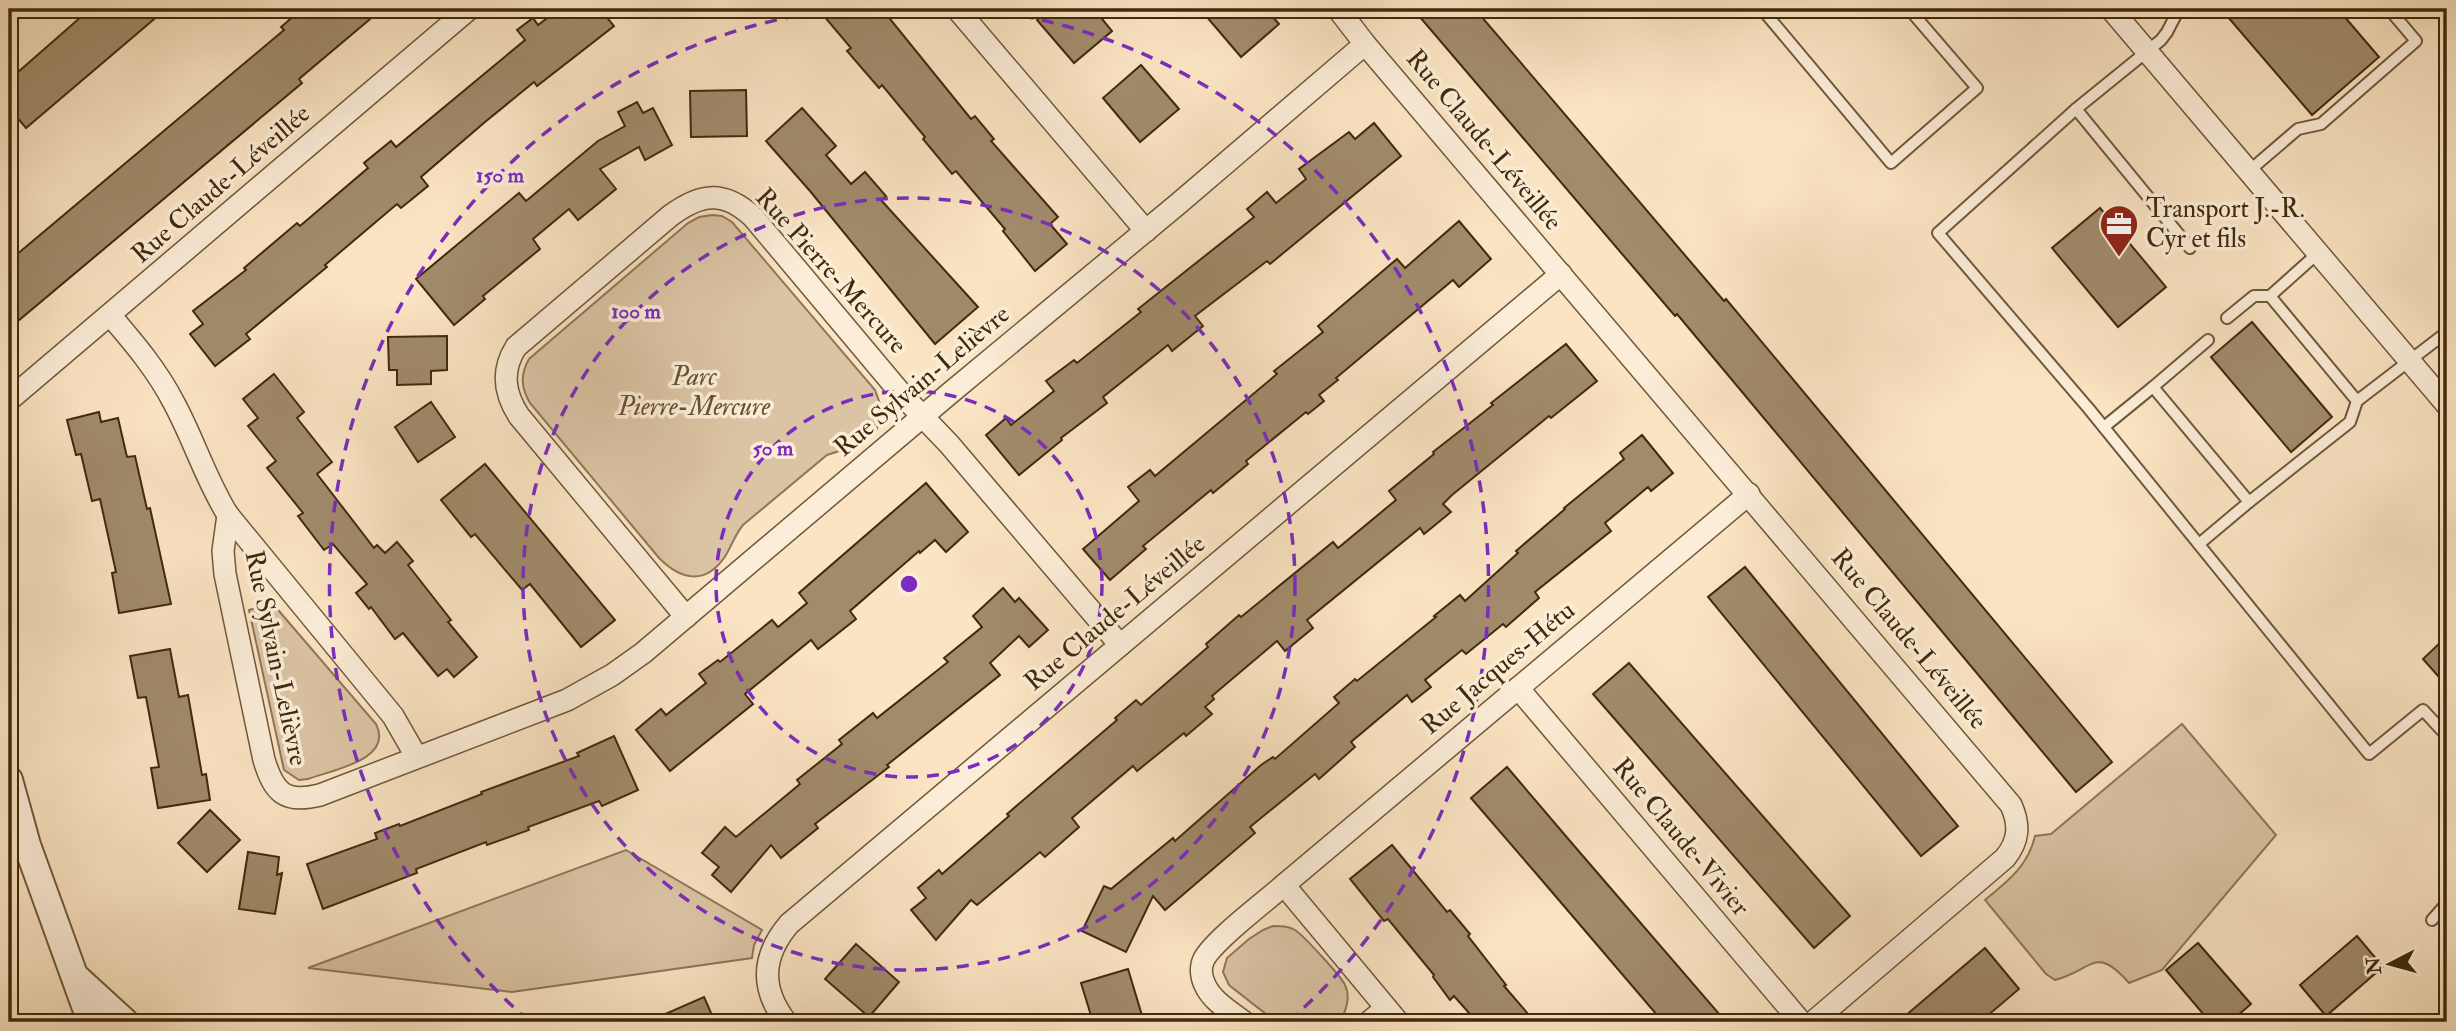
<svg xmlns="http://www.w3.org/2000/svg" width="2456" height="1031" viewBox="0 0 2456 1031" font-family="'IM FELL Double Pica',serif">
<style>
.green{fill:#dbc4a4;stroke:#8e7758;stroke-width:2}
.building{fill:#a18b6b;stroke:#402a0b;stroke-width:2}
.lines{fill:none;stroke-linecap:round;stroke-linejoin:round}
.service-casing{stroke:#6f5839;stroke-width:14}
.minor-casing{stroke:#6f5839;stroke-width:24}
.tertiary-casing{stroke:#6f5839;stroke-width:30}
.service{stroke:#fcedd8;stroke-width:10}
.minor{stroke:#fcedd8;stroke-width:21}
.tertiary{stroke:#fcedd8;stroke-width:26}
.ring{fill:none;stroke:#7b2cbf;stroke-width:3.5;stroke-dasharray:12 9}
.labels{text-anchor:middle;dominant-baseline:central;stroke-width:7;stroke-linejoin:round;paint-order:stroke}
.street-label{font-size:26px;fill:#402a0b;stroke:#fcedd8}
.poi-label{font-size:26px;fill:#402a0b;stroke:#fcedd8;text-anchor:start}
.park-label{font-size:26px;font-style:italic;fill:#675031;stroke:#fcedd8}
.centre{fill:#7b2cbf;stroke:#fcedd8;stroke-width:3.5}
.ring-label{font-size:21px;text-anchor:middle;font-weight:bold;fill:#7b2cbf;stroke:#fcedd8;stroke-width:7;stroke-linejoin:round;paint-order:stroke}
</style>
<rect width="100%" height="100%" fill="#fbe4c3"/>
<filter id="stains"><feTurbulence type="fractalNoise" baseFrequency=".00286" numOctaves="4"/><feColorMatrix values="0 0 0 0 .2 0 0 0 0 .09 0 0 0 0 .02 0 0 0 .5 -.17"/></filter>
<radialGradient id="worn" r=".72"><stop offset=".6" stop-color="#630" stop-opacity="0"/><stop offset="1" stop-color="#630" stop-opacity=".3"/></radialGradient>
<!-- green -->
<g class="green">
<path d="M712,215L722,216L732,222L875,390L883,412L876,431L861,444L827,455L743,525C734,536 731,548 724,558C704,586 680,579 659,558L530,403C521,388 520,375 529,359L688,223L699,217Z"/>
<path d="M273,604L376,724C394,760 332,770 308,779L299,780L284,770L249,610L256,608L257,611L267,610L266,606Z"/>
<path d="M2182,724L2276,835L2162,970L2129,983C2095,944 2093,970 2055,980L2046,974L1985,900C2008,881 2028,866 2035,836L2051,834Z"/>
<polygon points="626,850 762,930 754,945 752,958 512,992 308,968"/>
<path d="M1273,926C1281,926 1288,926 1295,930C1303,935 1341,976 1345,985C1351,996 1346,1013 1339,1022H1276L1229,985L1223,972L1227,958L1249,939L1263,930Z"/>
</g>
<!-- building -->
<g class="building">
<polygon points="90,9 166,9 26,128 9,108 9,80"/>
<polygon points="302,9 382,9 299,79 302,83 277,104 18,321 9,310 9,261 284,30 281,27"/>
<polygon points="559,9 600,9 614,26 537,86 534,82 485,122 421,177 428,186 401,208 397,204 325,265 327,267 246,334 250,339 215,366 190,334 203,324 193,311 246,270 244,268 297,223 300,226 368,168 364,163 391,141 396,147 525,40 517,30 533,18 538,25"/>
<polygon points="818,9 882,9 971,119 975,116 994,139 991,141 1058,217 1050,224 1067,244 1035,271 1003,231 1005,229 956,171 952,174 923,139 925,137 882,85 879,88 847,51 851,48"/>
<polygon points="1049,9 1094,9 1112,31 1074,63 1037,20"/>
<polygon points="1200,9 1266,9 1279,24 1241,57"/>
<polygon points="1413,9 1475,9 1724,301 1726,299 2112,762 2076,792 1677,314 1675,316"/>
<polygon points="2221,9 2338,9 2379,57 2312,115"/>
<polygon points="1141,65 1179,109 1140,142 1103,98"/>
<polygon points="746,90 747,136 691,137 690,91"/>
<polygon points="637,102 643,113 653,108 672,145 645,160 639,147 600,169 616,189 578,220 569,209 533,239 540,249 483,296 485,299 454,325 416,279 519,193 526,201 598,141 625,126 618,112"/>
<polygon points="802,108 836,146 826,155 851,184 865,172 886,196 881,200 978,307 935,344 810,191 766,141"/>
<polygon points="1374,123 1401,156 1270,264 1267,261 1195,316 1203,326 1172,351 1168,345 1103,397 1107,403 1061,438 1062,440 1019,475 986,435 1006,418 1011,425 1054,391 1046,381 1074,360 1077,363 1141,312 1138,309 1254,217 1247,209 1267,192 1276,203 1306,179 1299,169 1349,132 1355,139"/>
<polygon points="2100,208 2166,287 2118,327 2052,248"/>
<polygon points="1459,221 1491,259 1459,287 1453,280 1336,378 1338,380 1319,395 1324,401 1308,414 1306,412 1246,461 1248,464 1213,493 1211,490 1143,546 1146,549 1110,580 1083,549 1139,501 1128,487 1150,470 1155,476 1277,374 1274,371 1323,332 1318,326 1397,259 1405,268"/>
<polygon points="2252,322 2332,417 2291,452 2211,357"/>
<polygon points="447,336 447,370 431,371 431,384 397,385 397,370 389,370 388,337"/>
<polygon points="1566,344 1597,381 1551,418 1549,416 1452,495 1443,504 1451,512 1424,534 1420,528 1307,620 1313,628 1285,651 1277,641 1212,696 1214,699 1205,707 1212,714 1186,736 1184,733 1137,771 1133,766 1072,818 1079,827 1045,857 1040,852 977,905 971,900 936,940 911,910 926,898 918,888 939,870 942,874 1009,816 1007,814 1117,720 1115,718 1136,700 1141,705 1208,647 1206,644 1239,615 1241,617 1333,542 1338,548 1396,500 1389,491 1434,454 1433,452 1493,405 1491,403"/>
<polygon points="274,374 304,412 297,418 332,462 317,474 374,548 377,545 385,553 397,542 413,561 408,565 451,620 448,622 477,657 454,677 447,669 438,676 403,633 395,639 371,607 369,609 356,593 367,584 333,544 324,550 298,516 303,513 267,468 276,461 248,426 258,418 243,399"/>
<polygon points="431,402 455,437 418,462 395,427"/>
<polygon points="99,412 101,422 118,418 127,457 135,456 147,509 150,508 171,604 119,613 112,573 116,572 100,499 92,501 81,454 76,455 67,420"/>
<polygon points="1642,435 1673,473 1651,491 1648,487 1605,523 1611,531 1535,592 1539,598 1506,627 1503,624 1466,654 1462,650 1425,680 1431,687 1412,702 1407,695 1351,742 1355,747 1319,779 1315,774 1250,827 1255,833 1165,910 1153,896 1126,952 1082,931 1104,886 1111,889 1173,838 1175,841 1261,765 1273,757 1275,759 1339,703 1334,697 1355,679 1357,681 1436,617 1434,616 1460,595 1465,601 1518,553 1516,551 1565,509 1564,508 1624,459 1620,453"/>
<polygon points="485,464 615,620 581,647 530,584 522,590 475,534 471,537 441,500"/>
<polygon points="926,483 968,532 946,552 935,540 920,553 919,551 850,611 856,619 818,649 811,640 745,694 753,704 670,771 636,730 661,709 666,715 706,683 699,674 718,660 720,662 772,620 778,627 807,603 799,593"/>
<polygon points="1745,567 1958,826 1921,856 1708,597"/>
<polygon points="1003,588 1015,602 1019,598 1048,630 1029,647 1019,636 990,663 1000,675 887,765 889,767 815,824 818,828 781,858 771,845 731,892 712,875 719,867 702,853 725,827 736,837 800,784 797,780 842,744 839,740 873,713 877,718 948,662 944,658 982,627 973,616"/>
<polygon points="2447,636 2447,686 2423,659"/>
<polygon points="170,649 179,697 188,695 202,775 206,774 210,800 158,808 151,768 159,767 146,697 138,698 130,656"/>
<polygon points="1629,663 1850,916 1814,948 1593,694"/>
<polygon points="614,736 638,790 602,806 599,801 528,827 529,830 487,845 486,842 416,869 417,873 323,909 307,864 377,839 375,833 399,824 400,826 482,794 481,792 579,756 577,753"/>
<polygon points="1507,767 1576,848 1726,1022 1663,1022 1540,878 1471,798"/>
<polygon points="210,810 240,840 207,872 178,843"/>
<polygon points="1392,845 1447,912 1450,910 1470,934 1468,936 1506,985 1504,986 1535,1022 1477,1022 1454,996 1450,1000 1433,977 1434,975 1388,919 1384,921 1350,879"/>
<polygon points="248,852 279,857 277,875 282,873 275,914 239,909"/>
<polygon points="2357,936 2383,967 2326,1016 2300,985"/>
<polygon points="2198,943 2251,1004 2230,1022 2210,1022 2166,970"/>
<polygon points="856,944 899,982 869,1017 825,979"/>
<polygon points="1985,948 2019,989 1980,1022 1898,1022"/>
<polygon points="1128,969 1144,1022 1093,1022 1081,983"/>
<polygon points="704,997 715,1022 647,1022"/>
</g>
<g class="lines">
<!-- service casing -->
<g class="service-casing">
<g id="service">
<polyline points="1762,9 1891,163 1977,88 1909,9"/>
<polyline points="2179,9 2167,32 2161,40 2076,109 2190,248"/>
<polyline points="2076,109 1938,233 2089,409 2369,754 2423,710 2447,736"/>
<polyline points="2249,171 2298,129 2321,124 2416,41 2389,9"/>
<polyline points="2318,253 2270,296 2357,401 2447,332"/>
<polyline points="2227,318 2254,296 2270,296"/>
<polyline points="2208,340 2153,387 2249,502 2350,422 2357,401"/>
<polyline points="2104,427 2153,387"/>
<polyline points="2199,544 2249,502"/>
<polyline points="2432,920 2447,903"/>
</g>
</g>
<!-- minor casing -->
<g class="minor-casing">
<g id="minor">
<polyline points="957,9 1146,231"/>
<path d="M1338,9L1365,44L2011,805C2020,825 2019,841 2005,858L1813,1022"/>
<polyline points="2111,9 2447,405"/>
<path d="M110,315C134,343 157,370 174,403C194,440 206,480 228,515L393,716L416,756"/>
<polyline points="9,400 469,9"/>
<path d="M228,515L223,551L225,574L264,760C274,792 284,804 320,795L567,700L612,675L643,653L949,394L1178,204L1365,44"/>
<path d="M686,617L519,416C504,393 501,371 516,347L670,216C701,193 724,190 753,217L904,397L949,444L1120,645"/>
<polyline points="1518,688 1801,1022"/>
<path d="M786,1022C760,988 762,956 789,924L1561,274"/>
<path d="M1244,1022C1231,1012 1212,1001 1205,985C1201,977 1200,967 1204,959C1215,939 1265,902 1284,885"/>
<polyline points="1369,1022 1386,1008"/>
<polyline points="1398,1022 1284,885 1749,494"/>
</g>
</g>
<!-- tertiary casing -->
<g class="tertiary-casing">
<g id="tertiary">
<polyline points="9,780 27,845 91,1022"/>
<polyline points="78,979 125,1022"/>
</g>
</g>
<!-- service -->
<use href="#service" class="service"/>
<!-- minor -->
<use href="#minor" class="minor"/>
<!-- tertiary -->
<use href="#tertiary" class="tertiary"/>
</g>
<!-- distance rings -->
<g class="ring">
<circle cx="909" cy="584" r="193"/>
<circle cx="909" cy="584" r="386"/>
<path d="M529 1021A579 579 0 0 1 838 9M980 9A579 579 0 0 1 1289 1021"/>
</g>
<!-- icons -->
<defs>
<g id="office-pin" transform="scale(2.0125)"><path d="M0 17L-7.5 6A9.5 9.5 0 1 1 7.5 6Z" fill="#8f2418" stroke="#fcedd8"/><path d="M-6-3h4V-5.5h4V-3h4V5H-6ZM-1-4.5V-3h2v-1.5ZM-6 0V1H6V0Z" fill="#fff"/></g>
</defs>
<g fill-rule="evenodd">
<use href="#office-pin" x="2119" y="224"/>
</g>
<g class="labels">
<!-- street labels -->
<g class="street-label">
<text transform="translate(1484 140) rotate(50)">Rue Claude-Léveillée</text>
<text transform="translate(221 184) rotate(-41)">Rue Claude-Léveillée</text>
<text transform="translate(831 271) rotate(48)">Rue Pierre-Mercure</text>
<text transform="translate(922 381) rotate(-40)">Rue Sylvain-Lelièvre</text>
<text transform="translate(1115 613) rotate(-40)">Rue Claude-Léveillée</text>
<text transform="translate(1909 639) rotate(50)">Rue Claude-Léveillée</text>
<text transform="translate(276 658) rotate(78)">Rue Sylvain-Lelièvre</text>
<text transform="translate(1498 668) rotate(-40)">Rue Jacques-Hétu</text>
<text transform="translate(1681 837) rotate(50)">Rue Claude-Vivier</text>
</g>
<!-- poi labels -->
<g class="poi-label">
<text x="2146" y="209">Transport J.-R.<tspan x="2146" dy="30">Cyr et fils</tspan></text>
</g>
<!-- park labels -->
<g class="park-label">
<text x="694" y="377">Parc<tspan x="694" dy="30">Pierre-Mercure</tspan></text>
</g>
</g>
<circle cx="909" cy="584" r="10" class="centre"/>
<g class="ring-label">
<text x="500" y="182">150 m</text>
<text x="636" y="318">100 m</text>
<text x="773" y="455">50 m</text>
</g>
<!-- margin -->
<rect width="2456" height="1031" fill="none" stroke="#fbe4c3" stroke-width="35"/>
<rect x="10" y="10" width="2435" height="1010" fill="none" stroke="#402a0b" stroke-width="3.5"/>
<rect x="18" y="18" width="2421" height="996" fill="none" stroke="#402a0b" stroke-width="2"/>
<!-- north arrow -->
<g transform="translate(2390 964) rotate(264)" stroke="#fcedd8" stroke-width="5" paint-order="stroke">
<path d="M0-5L12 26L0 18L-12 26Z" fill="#402a0b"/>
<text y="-10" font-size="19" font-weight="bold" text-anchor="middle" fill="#402a0b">N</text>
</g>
<rect width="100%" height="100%" filter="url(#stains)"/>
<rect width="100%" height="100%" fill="url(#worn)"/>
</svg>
